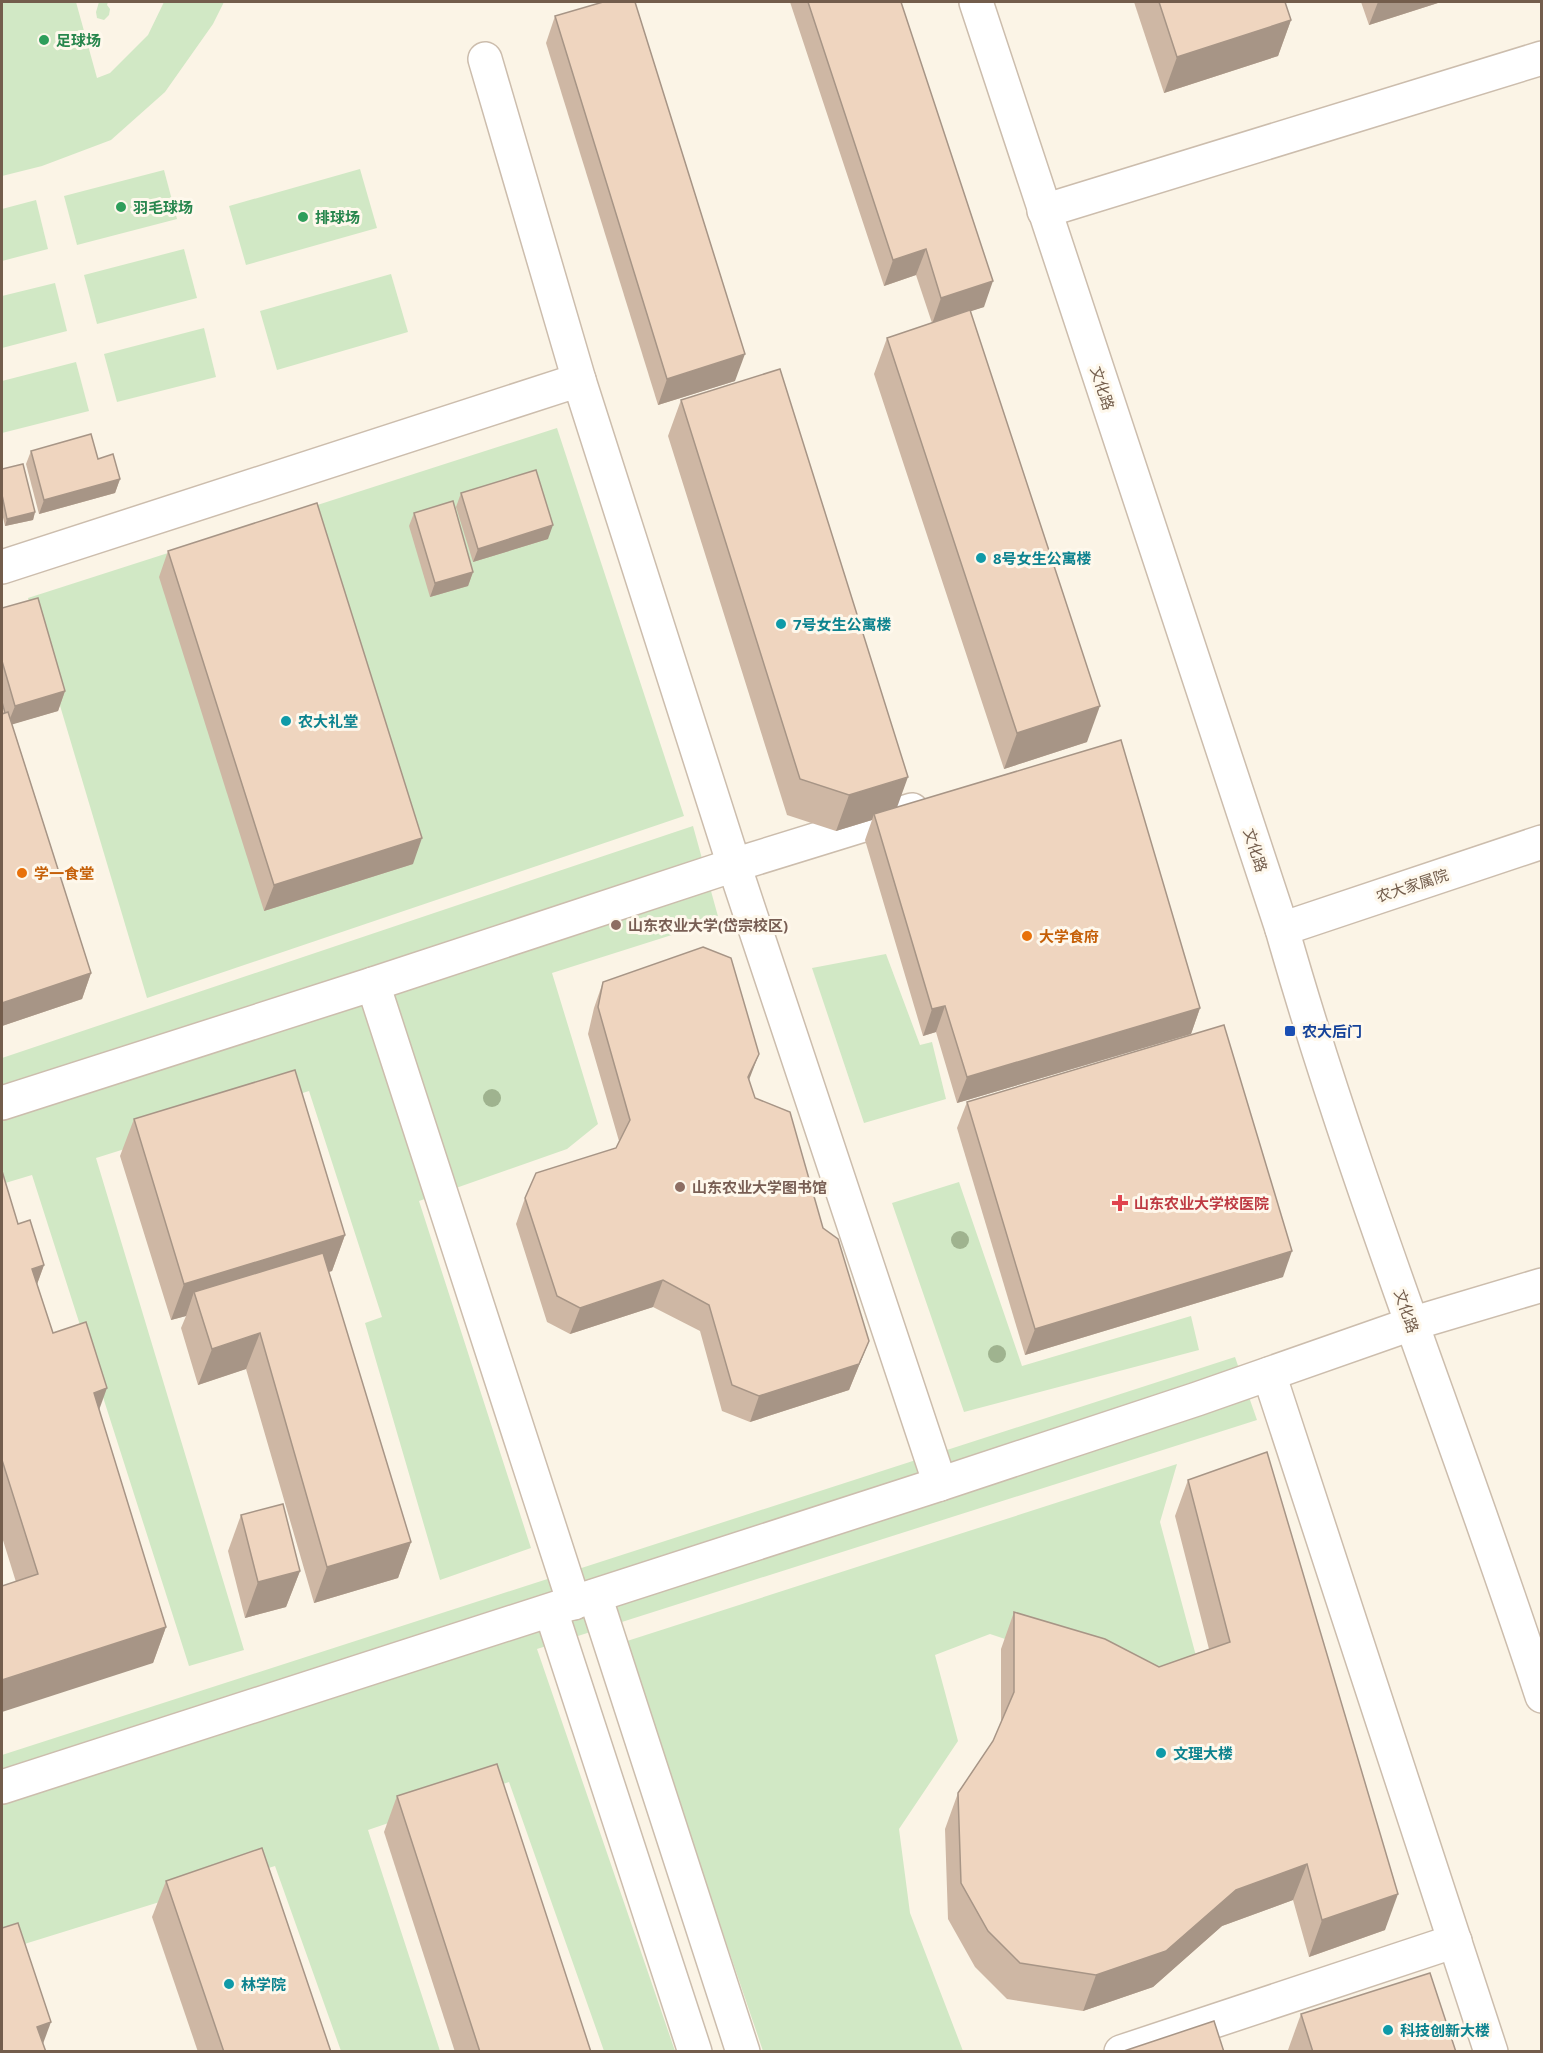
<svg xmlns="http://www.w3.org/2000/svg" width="1543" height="2053" viewBox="0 0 1543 2053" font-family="'Noto Sans','Noto Sans SC',sans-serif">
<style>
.green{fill:#d1e8c5}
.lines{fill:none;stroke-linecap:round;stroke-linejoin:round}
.minor-casing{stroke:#ccbdad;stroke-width:36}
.minor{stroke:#fff;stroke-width:33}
.tree{fill:#9fb38f}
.wall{fill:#ceb7a4}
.shaded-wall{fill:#a79586}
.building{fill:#efd5bf;stroke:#a79586;stroke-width:1.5}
.leisure-dot{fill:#2e9e5b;stroke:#fef8ec;stroke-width:2}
.culture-dot{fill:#0f9aa8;stroke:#fef8ec;stroke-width:2}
.food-dot{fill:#e8710a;stroke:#fef8ec;stroke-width:2}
.education-dot{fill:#8d6e63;stroke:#fef8ec;stroke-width:2}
.transit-dot{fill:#1a4fb4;stroke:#fef8ec;stroke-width:2}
.health-dot{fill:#e0444e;stroke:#fef8ec;stroke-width:2}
.labels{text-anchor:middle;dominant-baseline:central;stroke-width:6;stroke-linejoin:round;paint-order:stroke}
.leisure-label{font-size:15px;font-weight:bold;fill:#27864d;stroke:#fef8ec;text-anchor:start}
.street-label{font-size:15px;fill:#735d4c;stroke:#fef8ec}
.culture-label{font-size:15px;font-weight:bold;fill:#0d838f;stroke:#fef8ec;text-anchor:start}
.food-label{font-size:15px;font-weight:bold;fill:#c56008;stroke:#fef8ec;text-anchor:start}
.education-label{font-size:15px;font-weight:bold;fill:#785e54;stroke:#fef8ec;text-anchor:start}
.transit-label{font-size:15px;font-weight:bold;fill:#164399;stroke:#fef8ec;text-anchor:start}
.health-label{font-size:15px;font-weight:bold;fill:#be3a42;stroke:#fef8ec;text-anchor:start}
</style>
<rect width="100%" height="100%" fill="#fbf4e6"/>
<!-- green -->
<g class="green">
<polygon points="2,2 76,2 97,78 110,73 148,35 164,2 224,2 213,24 165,92 111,140 42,166 2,176"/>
<polygon points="99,2 108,2 107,5 110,9 109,15 104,20 97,18 96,12"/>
<polygon points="360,169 377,228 246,265 229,206"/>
<polygon points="164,170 177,219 77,245 64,196"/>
<polygon points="36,200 48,249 2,261 2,209"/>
<polygon points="184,249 197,298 97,324 84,275"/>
<polygon points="391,274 408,332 277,370 260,311"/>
<polygon points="55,283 67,331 2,348 2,296"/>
<polygon points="204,328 216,377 117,402 104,354"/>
<polygon points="76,362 89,411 2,433 2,381"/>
<polygon points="557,428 684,816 147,998 28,598"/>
<polygon points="693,826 719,920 552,973 598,1124 567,1149 419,1201 531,1548 440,1580 365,1323 382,1317 309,1091 96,1158 244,1650 189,1666 32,1175 2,1184 2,1058"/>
<polygon points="886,954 920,1045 932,1042 946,1099 864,1123 812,968"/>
<polygon points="959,1182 1022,1366 1191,1316 1199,1350 964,1412 892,1203"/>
<polygon points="1235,1357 1257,1420 537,1649 675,2051 604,2051 509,1782 368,1830 440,2051 341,2051 275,1866 2,1951 2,1755"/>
<polygon points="1177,1464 1160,1522 1199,1667 1149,1686 990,1634 935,1655 958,1741 899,1829 910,1913 963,2051 763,2051 624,1642"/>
</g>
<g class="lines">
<!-- minor casing -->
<g class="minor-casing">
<g id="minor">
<path d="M976,2L1282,929C1356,1189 1458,1439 1542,1696"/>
<polyline points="485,59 579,380"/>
<polyline points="1044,211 1542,58"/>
<polyline points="2,567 579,380 734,865 912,810"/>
<polyline points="1282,929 1542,842"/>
<polyline points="373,984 574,1603"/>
<polyline points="2,1103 373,984 734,865 940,1484"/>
<polyline points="1269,1374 1491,2052"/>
<polyline points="595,1596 743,2052"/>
<polyline points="551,1611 695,2052"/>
<polyline points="2,1787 940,1484 1197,1399 1411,1324 1542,1285"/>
<polyline points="1121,2052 1455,1941"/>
</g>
</g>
<!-- minor -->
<use href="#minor" class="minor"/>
</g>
<!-- trees -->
<g class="tree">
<circle cx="492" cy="1098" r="9"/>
<circle cx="960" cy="1240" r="9"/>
<circle cx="997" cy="1354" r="9"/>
</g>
<!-- wall -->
<g class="wall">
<polygon points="790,2 901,2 984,307 970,311 1087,742 1004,769 874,374 887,338 932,323 916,275 884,286"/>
<polygon points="1134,2 1285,2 1291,20 1278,56 1164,93"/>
<polygon points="1361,2 1441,2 1369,25"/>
<polygon points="555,16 735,381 658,405 546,43"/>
<polygon points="681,400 897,807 1200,1008 1191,1034 957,1103 936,1032 923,1036 865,840 872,820 836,831 787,815 668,436"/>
<polygon points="31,451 98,459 120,479 115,493 39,514 26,464"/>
<polygon points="2,469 35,512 33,520 5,526 2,513"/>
<polygon points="461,493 548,539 473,562 456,507"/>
<polygon points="414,513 473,572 468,586 430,597 409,526"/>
<polygon points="168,551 413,864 264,911 159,577"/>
<polygon points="2,608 65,691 58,711 12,724 91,973 82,999 2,1026"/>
<polygon points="603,982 749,1081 755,1098 823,1228 869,1341 849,1390 750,1422 722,1411 700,1331 653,1307 570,1334 547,1322 516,1224 525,1198 616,1148 619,1141 588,1034 594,1008"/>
<polygon points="967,1102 1283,1277 1025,1355 957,1128"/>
<polygon points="134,1119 345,1235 332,1271 328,1272 411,1542 398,1578 314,1603 246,1369 198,1385 181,1328 186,1316 171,1320 120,1156"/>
<polygon points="2,1171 18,1224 44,1265 37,1284 53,1333 99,1410 166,1627 153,1663 16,1582 2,1537"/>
<polygon points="1188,1480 1385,1930 1309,1957 1293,1900 1222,1926 1153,1987 1083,2011 1007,1999 975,1967 948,1919 945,1829 958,1793 993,1741 1001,1723 1001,1649 1014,1612 1159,1667 1209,1649 1175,1516"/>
<polygon points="241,1515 300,1571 286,1607 245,1618 228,1551"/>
<polygon points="397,1796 591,2052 455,2052 384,1832"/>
<polygon points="166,1881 331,2052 198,2052 152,1917"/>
<polygon points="1301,2014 1456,2052 1289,2052 1288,2050"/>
</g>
<!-- shaded-wall -->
<g class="shaded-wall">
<polygon points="1378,2 1441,2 1369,25"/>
<polygon points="1291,20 1278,56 1164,93 1177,57"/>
<polygon points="926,249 916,275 884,286 893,260"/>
<polygon points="993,281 984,307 932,324 941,298"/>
<polygon points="745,354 735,381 658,405 667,379"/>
<polygon points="120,479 115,493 39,514 44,500"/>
<polygon points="35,512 33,520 5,526 7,519"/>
<polygon points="553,525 548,539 473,562 478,549"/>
<polygon points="473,572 468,586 430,597 435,583"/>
<polygon points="65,691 58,711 7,726 15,706"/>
<polygon points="1100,706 1087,742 1004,769 1017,733"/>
<polygon points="908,777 895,813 874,814 872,820 836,831 849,795"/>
<polygon points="422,838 413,864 264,911 274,885"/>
<polygon points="91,973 82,999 2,1026 2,1003"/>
<polygon points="945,1006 936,1032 923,1036 932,1009"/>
<polygon points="1200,1008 1191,1034 957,1103 967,1077"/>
<polygon points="759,1054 749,1080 748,1077"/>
<polygon points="345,1235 332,1271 200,1311 194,1292 186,1316 171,1320 184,1284"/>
<polygon points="1292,1251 1283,1277 1025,1355 1035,1329"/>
<polygon points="44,1265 31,1301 32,1269"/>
<polygon points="663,1280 653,1307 570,1334 580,1308"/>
<polygon points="260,1333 246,1369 198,1385 212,1349"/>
<polygon points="869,1341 849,1390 750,1422 759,1396"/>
<polygon points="107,1388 94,1424 94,1393"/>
<polygon points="411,1542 398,1578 314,1603 327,1567"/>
<polygon points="300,1571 286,1607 245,1618 258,1582"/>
<polygon points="166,1627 153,1663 2,1712 2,1680"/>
<polygon points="1307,1864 1293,1900 1222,1926 1153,1987 1083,2011 1096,1975 1236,1890"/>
<polygon points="1398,1894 1385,1930 1309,1957 1322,1920"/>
<polygon points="51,2022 40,2052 37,2027"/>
</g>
<!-- building -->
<g class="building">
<polygon points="603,2 635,2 745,354 667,379 555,16"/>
<polygon points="808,2 901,2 993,281 941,298 926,249 893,260"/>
<polygon points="1159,2 1285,2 1291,20 1177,57"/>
<polygon points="970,310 1100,706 1017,733 887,338"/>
<polygon points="780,369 908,777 849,795 800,779 681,400"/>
<polygon points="91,434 98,459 113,454 120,479 44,500 31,451"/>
<polygon points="23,464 35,512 7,519 2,495 2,469"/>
<polygon points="536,470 553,525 478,549 461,493"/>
<polygon points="453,501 473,572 435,583 414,513"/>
<polygon points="317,503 422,838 274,885 168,551"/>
<polygon points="38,598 65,691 15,706 2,661 2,608"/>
<polygon points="2,702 5,713 2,714"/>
<polygon points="8,712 91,973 2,1003 2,714"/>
<polygon points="1121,740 1200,1008 967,1077 945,1006 932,1009 874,814"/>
<polygon points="703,947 731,958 759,1054 748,1077 755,1098 790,1112 823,1228 838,1239 869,1341 859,1364 759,1396 732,1385 709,1305 663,1280 580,1308 557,1296 525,1198 536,1173 616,1148 630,1120 598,1007 603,982"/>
<polygon points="1224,1025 1292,1251 1035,1329 967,1102"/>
<polygon points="295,1070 345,1235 184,1284 134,1119"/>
<polygon points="2,1171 18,1224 30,1220 44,1265 32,1269 53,1333 86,1322 107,1388 94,1393 166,1627 2,1680 2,1586 38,1574 2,1460"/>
<polygon points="323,1253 411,1542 327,1567 260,1333 212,1349 194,1292"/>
<polygon points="1267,1452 1398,1894 1322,1920 1307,1864 1236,1890 1166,1951 1096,1975 1020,1963 988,1931 961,1883 958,1793 993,1741 1014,1692 1014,1612 1105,1639 1159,1667 1230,1642 1188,1480"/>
<polygon points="283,1504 300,1571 258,1582 241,1515"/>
<polygon points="497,1764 591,2052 480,2052 397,1796"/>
<polygon points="262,1848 331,2052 224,2052 166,1881"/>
<polygon points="18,1923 51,2022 37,2027 46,2052 2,2052 2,1928"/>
<polygon points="1430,1973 1456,2052 1313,2052 1301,2014"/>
<polygon points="1214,2021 1224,2052 1121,2052"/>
</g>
<!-- markers -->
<g class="leisure-dot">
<circle cx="44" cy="40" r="6"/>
<circle cx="121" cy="207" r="6"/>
<circle cx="303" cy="217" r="6"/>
</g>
<g class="culture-dot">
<circle cx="981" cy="558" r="6"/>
<circle cx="781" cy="624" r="6"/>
<circle cx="286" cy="721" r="6"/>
<circle cx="1161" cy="1753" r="6"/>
<circle cx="229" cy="1984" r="6"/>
<circle cx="1388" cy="2030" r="6"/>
</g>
<g class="food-dot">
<circle cx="22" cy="873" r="6"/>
<circle cx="1027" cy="936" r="6"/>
</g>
<g class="education-dot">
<circle cx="616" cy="925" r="6"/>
<circle cx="680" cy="1187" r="6"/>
</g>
<rect class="transit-dot" x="1284" y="1025" width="12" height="12" rx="3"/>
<path class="health-dot" d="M1117 1194h6v6h6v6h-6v6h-6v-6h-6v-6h6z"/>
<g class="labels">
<!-- leisure labels -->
<g class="leisure-label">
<text x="56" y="40">足球场</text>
<text x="133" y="207">羽毛球场</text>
<text x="315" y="217">排球场</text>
</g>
<!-- street labels -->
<g class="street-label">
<text transform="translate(1103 388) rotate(72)">文化路</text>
<text transform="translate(1256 850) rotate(72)">文化路</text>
<text transform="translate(1412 885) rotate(-18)">农大家属院</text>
<text transform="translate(1407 1311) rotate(71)">文化路</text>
</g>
<!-- culture labels -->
<g class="culture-label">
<text x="993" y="558">8号女生公寓楼</text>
<text x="793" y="624">7号女生公寓楼</text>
<text x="298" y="721">农大礼堂</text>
<text x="1173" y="1753">文理大楼</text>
<text x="241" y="1984">林学院</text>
<text x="1400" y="2030">科技创新大楼</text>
</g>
<!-- food labels -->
<g class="food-label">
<text x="34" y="873">学一食堂</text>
<text x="1039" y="936">大学食府</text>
</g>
<!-- education labels -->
<g class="education-label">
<text x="628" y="925">山东农业大学(岱宗校区)</text>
<text x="692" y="1187">山东农业大学图书馆</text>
</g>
<!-- transit labels -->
<g class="transit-label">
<text x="1302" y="1031">农大后门</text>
</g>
<!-- health labels -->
<g class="health-label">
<text x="1134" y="1203">山东农业大学校医院</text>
</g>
</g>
<!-- border -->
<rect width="1543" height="2053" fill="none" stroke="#735d4c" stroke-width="6"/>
</svg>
